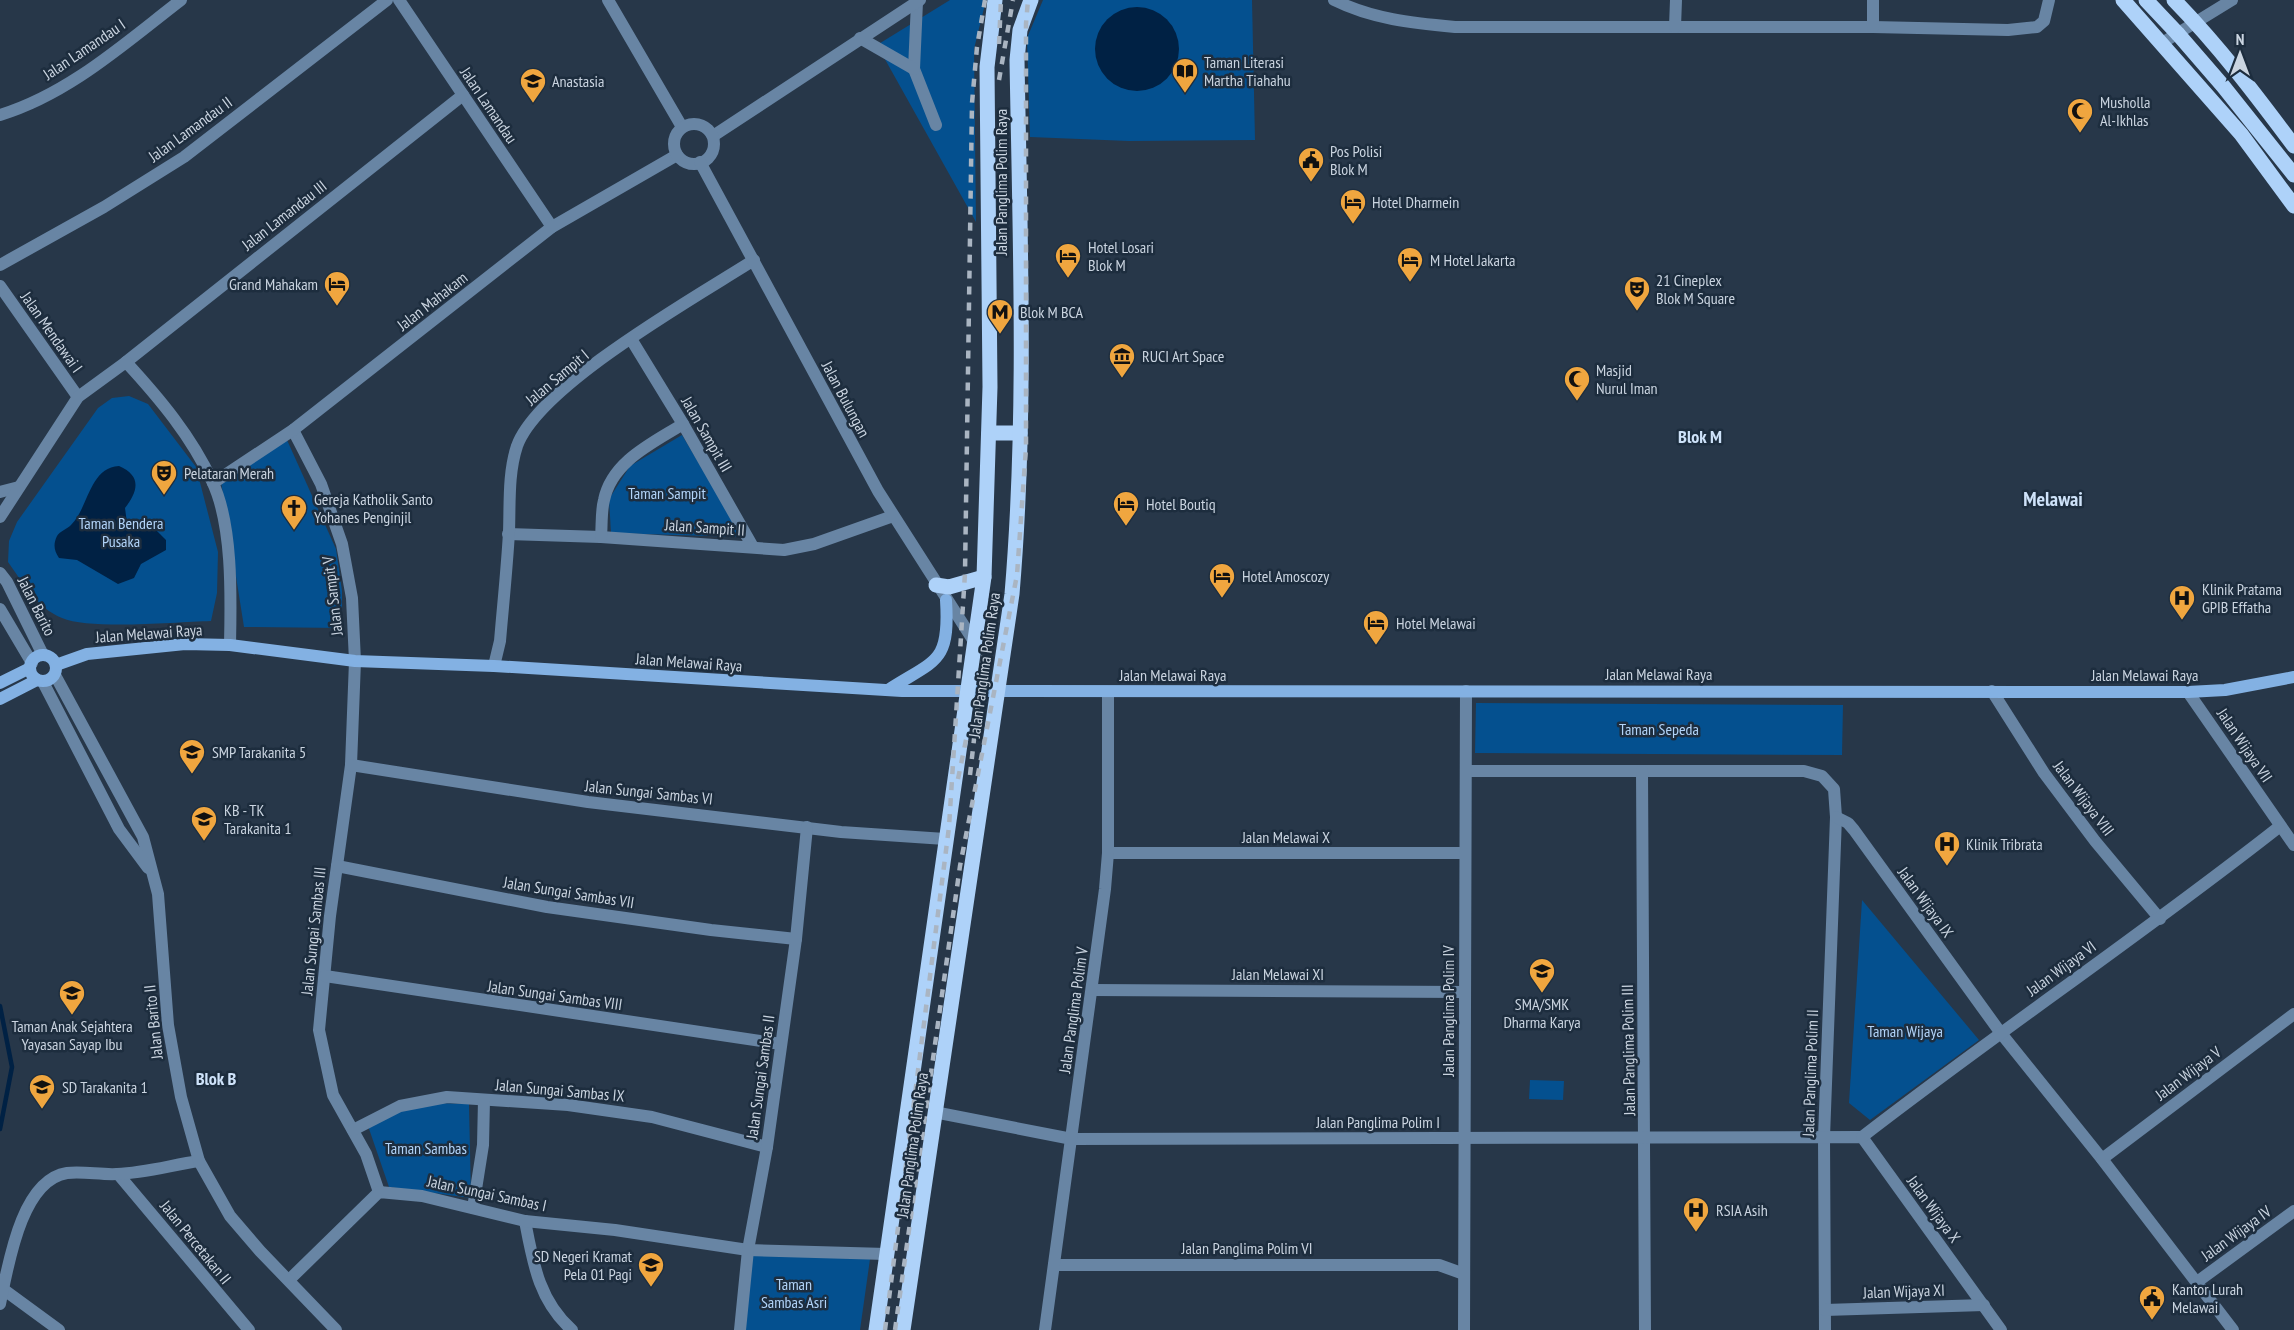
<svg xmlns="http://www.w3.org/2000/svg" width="2294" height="1330" viewBox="0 0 2294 1330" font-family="'PT Sans Narrow',sans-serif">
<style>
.green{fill:#04508f}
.water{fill:#002144}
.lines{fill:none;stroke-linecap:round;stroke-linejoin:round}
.stream{stroke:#002144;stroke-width:4.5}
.minor{stroke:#6885a4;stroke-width:12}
.tertiary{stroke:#6885a4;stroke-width:12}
.secondary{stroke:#83b1e3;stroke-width:12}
.primary{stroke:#aed2f9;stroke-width:15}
.rail{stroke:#aab5c2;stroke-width:4.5;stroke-dasharray:8 8;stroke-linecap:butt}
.primary-bridge{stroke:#aed2f9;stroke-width:15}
.labels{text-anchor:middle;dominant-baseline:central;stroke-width:5;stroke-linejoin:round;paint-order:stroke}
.street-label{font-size:16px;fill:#cad4e0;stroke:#1d2d3e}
.poi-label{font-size:16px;fill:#cad4e0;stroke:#1d2d3e;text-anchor:start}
.park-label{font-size:16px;fill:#b2d4f9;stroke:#1d2d3e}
.neighbourhood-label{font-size:18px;font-weight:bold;fill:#cee2f9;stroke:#1d2d3e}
.quarter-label{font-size:20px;font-weight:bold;fill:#cee2f9;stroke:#1d2d3e}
</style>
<rect width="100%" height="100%" fill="#273749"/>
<!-- green -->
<g class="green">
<polygon points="950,0 986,0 974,49 976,222 877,45"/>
<polygon points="1043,0 1252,0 1255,140 1129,141 1030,137 1027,38"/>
<path d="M129,396L148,404L196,467L218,552L217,593L211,621C176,622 90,630 62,618C37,608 23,583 8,562L9,541L17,522L98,408L112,398Z"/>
<polygon points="682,435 743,537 611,533 609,499 630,466"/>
<polygon points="287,440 336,549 342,591 342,628 244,627 221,482"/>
<polygon points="1476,703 1843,705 1842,755 1475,753"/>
<polygon points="1862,900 1979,1040 1870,1120 1849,1103"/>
<polygon points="1530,1080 1564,1081 1563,1100 1529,1099"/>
<polygon points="433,1103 469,1104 471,1198 389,1187 367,1123 407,1108"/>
<polygon points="747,1255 870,1259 860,1330 741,1330"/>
</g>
<!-- water -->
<g class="water">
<circle cx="1137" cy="49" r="42"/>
<path d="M119,466C142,476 138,491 125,508L127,523L140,531H157L166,540V550L141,564L134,578L118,584L77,560L59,558C54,551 53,544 57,536C60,531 67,529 71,525C89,507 89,468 119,466Z"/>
</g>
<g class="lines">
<!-- stream -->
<polyline class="stream" points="0,1006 12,1067 0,1129"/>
<!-- minor -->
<g class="minor">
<polyline points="399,0 552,227"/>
<path d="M1334,0C1372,19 1412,23 1455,27H1873L2008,30L2037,27L2044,21L2049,0"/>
<polyline points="917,2 914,69 936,125"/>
<polyline points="1675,27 1676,0"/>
<polyline points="1873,27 1873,0"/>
<polyline points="860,38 914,69"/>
<polyline points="2162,43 2232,0"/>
<path d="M0,115C69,94 125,43 181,0"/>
<polyline points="713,136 920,0"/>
<polyline points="0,265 104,207 184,157 387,0"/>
<polyline points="0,286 78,397"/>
<polyline points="631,339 683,424 753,547"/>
<polyline points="126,362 463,95"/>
<polyline points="293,430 321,484 342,544 352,598 355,661 351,765 330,916 319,1030 333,1095 366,1154 379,1192"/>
<polyline points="213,483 293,430 552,227 677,155"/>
<polyline points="0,492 19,487"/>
<path d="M0,517L78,397L126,362C160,399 191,436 212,481C233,524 231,598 230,645"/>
<polyline points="508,534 601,537 784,550 814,544 893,516"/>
<path d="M601,537C602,525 601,511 604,500C612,461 653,443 683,424"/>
<path d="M494,666L500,641C503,605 507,568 509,532C510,504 508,473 517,446C539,385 696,297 754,260"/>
<polyline points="1992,691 2044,773 2095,841 2160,919"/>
<polyline points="2188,692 2294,845"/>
<polyline points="351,765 588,802 841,832 945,839"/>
<polyline points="1466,771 1804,771 1822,776 1834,789 1836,817 1824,1137 1825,1330"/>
<polyline points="1642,771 1645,1330"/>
<polyline points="1836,817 1848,823 1854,830 2000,1032 2102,1159 2233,1330"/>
<polyline points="1108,853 1465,853"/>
<polyline points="337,866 547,907 711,930 796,939"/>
<polyline points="325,976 781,1044"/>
<polyline points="1092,990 1464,992"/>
<polyline points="934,1112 1072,1139 1862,1137 2001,1330"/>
<polyline points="353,1130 400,1106 447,1097 568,1105 652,1117 767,1147"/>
<path d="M1862,1137C1999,1031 2143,934 2279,827"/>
<polyline points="2102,1159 2294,1014"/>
<polyline points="118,1174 249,1330"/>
<polyline points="473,1208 483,1145 484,1100"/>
<path d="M525,1221C533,1263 539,1301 572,1330"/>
<polyline points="1054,1265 1439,1265 1464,1274"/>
<polyline points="289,1280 379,1192 422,1196 525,1221 615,1230 748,1250 886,1254"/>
<polyline points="2197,1282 2294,1211"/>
<polyline points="3,1289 59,1330"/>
<path d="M0,1304C8,1266 21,1180 67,1173C83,1171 101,1175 117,1174C144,1173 172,1165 199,1161"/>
<polyline points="1825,1310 1984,1305"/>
<polyline points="740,1330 748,1250 767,1147 796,939 807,827"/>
<polyline points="1045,1330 1105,889 1108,853 1108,692"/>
<polyline points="1464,1330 1466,691"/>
</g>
<!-- tertiary -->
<g class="tertiary">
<polyline points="608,0 682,127"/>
<circle cx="694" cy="144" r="20"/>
<polyline points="700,162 878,491 975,643"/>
<polyline points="0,573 7,582 43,655"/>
<polyline points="0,609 32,663"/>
<polyline points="55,675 143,837 158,894 168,1025 181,1097 199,1161 230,1216 260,1251 336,1330"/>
<polyline points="43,682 119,829 148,868"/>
</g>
<!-- secondary -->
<g class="secondary">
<circle cx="43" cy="668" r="13"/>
<polyline points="56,665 87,654 185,644 230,645 355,661 494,666 902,691 2188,692 2225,690 2294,677"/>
<polyline points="0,683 30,668"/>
<path d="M888,690C936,659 950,664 946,600"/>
<polyline points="0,699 37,680"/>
</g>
<!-- primary -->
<g class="primary">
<polyline points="2123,0 2241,134 2294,206"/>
<path d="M2174,0C2218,45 2256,95 2294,146"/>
<polyline points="2178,34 2223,86 2294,175"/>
<polyline points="989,433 1020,433"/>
<polyline points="936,585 949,587 984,577"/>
<polyline points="876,1330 984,577 990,387 987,67 995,0"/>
<path d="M903,1330L1012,594C1027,417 1020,237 1017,60L1020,30L1031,0"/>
</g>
<!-- rail -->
<g class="rail">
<polyline points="999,44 1001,0"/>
<polyline points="999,80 1013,0"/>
<polyline points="970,775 984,650"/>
<polyline points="958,779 967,735"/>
<polyline points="885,1330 949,827 965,573 972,103 977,47 985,0"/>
<polyline points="895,1330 960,866 1017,575 1026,448 1026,24 1028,0"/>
</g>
<!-- primary-bridge -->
<polyline class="primary-bridge" points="2146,0 2178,34"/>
</g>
<!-- icons -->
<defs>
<g id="library-pin" transform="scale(1.35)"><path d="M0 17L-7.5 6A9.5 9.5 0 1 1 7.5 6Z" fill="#f0a63f" stroke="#1d2d3e"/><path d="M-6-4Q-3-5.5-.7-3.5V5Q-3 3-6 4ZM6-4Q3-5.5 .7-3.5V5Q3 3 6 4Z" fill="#111"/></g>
<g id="school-pin" transform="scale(1.35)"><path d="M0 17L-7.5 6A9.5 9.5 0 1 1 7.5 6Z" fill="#f0a63f" stroke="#1d2d3e"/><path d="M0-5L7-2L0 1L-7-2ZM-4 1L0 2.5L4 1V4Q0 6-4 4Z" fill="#111"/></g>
<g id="mosque-pin" transform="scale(1.35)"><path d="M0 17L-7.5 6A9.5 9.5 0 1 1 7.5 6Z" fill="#f0a63f" stroke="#1d2d3e"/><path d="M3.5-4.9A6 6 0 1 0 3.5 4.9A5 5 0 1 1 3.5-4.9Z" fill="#111"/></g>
<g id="civic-pin" transform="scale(1.35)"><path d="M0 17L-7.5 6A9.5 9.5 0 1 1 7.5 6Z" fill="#f0a63f" stroke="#1d2d3e"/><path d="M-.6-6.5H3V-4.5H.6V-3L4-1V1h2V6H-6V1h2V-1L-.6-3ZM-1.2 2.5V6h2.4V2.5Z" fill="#111"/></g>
<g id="hotel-pin" transform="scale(1.35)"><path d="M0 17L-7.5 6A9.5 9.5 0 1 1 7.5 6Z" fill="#f0a63f" stroke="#1d2d3e"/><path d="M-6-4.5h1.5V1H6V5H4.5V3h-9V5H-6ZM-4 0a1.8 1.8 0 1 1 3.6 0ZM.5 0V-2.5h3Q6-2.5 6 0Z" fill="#111"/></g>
<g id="theatre-pin" transform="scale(1.35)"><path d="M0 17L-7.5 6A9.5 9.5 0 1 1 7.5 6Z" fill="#f0a63f" stroke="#1d2d3e"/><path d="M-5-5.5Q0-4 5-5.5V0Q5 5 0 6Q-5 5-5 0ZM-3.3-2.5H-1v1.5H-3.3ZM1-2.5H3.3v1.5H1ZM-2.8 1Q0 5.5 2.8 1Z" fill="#111"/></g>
<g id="metro-pin" transform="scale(1.35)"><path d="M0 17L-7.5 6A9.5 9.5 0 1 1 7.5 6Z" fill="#f0a63f" stroke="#1d2d3e"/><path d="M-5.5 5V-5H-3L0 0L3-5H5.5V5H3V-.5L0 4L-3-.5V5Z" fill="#111"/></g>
<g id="museum-pin" transform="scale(1.35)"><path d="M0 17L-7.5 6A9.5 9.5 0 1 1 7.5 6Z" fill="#f0a63f" stroke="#1d2d3e"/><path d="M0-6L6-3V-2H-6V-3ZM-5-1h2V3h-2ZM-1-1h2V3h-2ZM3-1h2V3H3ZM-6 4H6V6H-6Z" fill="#111"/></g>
<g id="church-pin" transform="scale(1.35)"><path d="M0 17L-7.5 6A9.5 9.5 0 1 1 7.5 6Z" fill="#f0a63f" stroke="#1d2d3e"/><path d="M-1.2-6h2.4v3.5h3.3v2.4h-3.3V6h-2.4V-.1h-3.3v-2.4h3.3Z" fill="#111"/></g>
<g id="hospital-pin" transform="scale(1.35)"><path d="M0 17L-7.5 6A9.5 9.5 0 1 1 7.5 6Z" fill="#f0a63f" stroke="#1d2d3e"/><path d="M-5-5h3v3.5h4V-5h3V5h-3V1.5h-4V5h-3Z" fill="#111"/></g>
</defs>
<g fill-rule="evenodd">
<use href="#library-pin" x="1185" y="71"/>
<use href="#school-pin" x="533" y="81"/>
<use href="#mosque-pin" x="2080" y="111"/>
<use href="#civic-pin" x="1311" y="160"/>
<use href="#hotel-pin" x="1353" y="202"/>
<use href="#hotel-pin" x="1068" y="256"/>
<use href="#hotel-pin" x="1410" y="260"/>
<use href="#hotel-pin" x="337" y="284"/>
<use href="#theatre-pin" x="1637" y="289"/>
<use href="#metro-pin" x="1000" y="312"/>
<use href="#museum-pin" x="1122" y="356"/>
<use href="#mosque-pin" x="1577" y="379"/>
<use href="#theatre-pin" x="164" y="473"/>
<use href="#hotel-pin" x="1126" y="504"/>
<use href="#church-pin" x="294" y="508"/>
<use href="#hotel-pin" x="1222" y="576"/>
<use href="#hospital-pin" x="2182" y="598"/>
<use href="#hotel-pin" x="1376" y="623"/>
<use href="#school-pin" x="192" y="752"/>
<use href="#school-pin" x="204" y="819"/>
<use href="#hospital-pin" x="1947" y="844"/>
<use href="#school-pin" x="1542" y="971"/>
<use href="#school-pin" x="72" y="993"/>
<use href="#school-pin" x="42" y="1087"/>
<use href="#hospital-pin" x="1696" y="1210"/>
<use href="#school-pin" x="651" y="1265"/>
<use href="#civic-pin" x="2152" y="1298"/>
</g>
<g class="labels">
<!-- street labels -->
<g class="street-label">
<text transform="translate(84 49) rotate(-34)">Jalan Lamandau I</text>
<text transform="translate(489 105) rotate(56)">Jalan Lamandau</text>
<text transform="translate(190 129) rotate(-36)">Jalan Lamandau II</text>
<text transform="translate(1001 182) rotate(-90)">Jalan Panglima Polim Raya</text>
<text transform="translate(284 215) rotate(-38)">Jalan Lamandau III</text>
<text transform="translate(432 301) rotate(-38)">Jalan Mahakam</text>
<text transform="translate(52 332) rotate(55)">Jalan Mendawai I</text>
<text transform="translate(557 377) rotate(-40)">Jalan Sampit I</text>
<text transform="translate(846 399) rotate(62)">Jalan Bulungan</text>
<text transform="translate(707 434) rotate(60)">Jalan Sampit III</text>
<text transform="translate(705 527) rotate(4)">Jalan Sampit II</text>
<text transform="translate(332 596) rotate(-97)">Jalan Sampit V</text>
<text transform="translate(37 606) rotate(63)">Jalan Barito</text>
<text transform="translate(149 633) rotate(-4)">Jalan Melawai Raya</text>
<text transform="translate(689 662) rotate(4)">Jalan Melawai Raya</text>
<text transform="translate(984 665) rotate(-82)">Jalan Panglima Polim Raya</text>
<text x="1659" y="674">Jalan Melawai Raya</text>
<text x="1173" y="675">Jalan Melawai Raya</text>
<text x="2145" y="675">Jalan Melawai Raya</text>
<text transform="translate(2245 745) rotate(56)">Jalan Wijaya VII</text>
<text transform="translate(649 792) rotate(6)">Jalan Sungai Sambas VI</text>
<text transform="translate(2084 798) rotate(53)">Jalan Wijaya VIII</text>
<text x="1286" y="837">Jalan Melawai X</text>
<text transform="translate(569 892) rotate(9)">Jalan Sungai Sambas VII</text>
<text transform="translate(1926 902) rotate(54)">Jalan Wijaya IX</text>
<text transform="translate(313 931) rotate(-84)">Jalan Sungai Sambas III</text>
<text transform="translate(2061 968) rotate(-36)">Jalan Wijaya VI</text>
<text x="1278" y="974">Jalan Melawai XI</text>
<text transform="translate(555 995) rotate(8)">Jalan Sungai Sambas VIII</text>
<text transform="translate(1073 1010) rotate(-82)">Jalan Panglima Polim V</text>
<text transform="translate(1448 1011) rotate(-90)">Jalan Panglima Polim IV</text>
<text transform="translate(153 1022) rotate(-96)">Jalan Barito II</text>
<text transform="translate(1628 1050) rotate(-91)">Jalan Panglima Polim III</text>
<text transform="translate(1810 1073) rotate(-88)">Jalan Panglima Polim II</text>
<text transform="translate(2188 1073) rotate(-37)">Jalan Wijaya V</text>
<text transform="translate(760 1077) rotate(-82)">Jalan Sungai Sambas II</text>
<text transform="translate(560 1090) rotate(5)">Jalan Sungai Sambas IX</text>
<text x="1378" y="1122">Jalan Panglima Polim I</text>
<text transform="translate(912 1145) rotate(-82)">Jalan Panglima Polim Raya</text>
<text transform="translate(487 1193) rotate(12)">Jalan Sungai Sambas I</text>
<text transform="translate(1934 1209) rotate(54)">Jalan Wijaya X</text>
<text transform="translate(2236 1233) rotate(-36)">Jalan Wijaya IV</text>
<text transform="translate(196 1242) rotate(51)">Jalan Percetakan II</text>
<text x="1247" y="1248">Jalan Panglima Polim VI</text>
<text transform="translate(1904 1291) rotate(-2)">Jalan Wijaya XI</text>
</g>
<!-- poi labels -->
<g class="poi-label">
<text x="1204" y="62">Taman Literasi<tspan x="1204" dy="18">Martha Tiahahu</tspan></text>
<text x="552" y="81">Anastasia</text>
<text x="2100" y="102">Musholla<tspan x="2100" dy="18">Al-Ikhlas</tspan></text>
<text x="1330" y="151">Pos Polisi<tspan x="1330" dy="18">Blok M</tspan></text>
<text x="1372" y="202">Hotel Dharmein</text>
<text x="1088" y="247">Hotel Losari<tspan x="1088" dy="18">Blok M</tspan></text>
<text x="1430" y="260">M Hotel Jakarta</text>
<text x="1656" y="280">21 Cineplex<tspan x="1656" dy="18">Blok M Square</tspan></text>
<text x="318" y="284" text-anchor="end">Grand Mahakam</text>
<text x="1020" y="312">Blok M BCA</text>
<text x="1142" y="356">RUCI Art Space</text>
<text x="1596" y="370">Masjid<tspan x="1596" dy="18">Nurul Iman</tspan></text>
<text x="184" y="473">Pelataran Merah</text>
<text x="314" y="499">Gereja Katholik Santo<tspan x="314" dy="18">Yohanes Penginjil</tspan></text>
<text x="1146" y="504">Hotel Boutiq</text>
<text x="1242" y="576">Hotel Amoscozy</text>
<text x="2202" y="589">Klinik Pratama<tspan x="2202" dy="18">GPIB Effatha</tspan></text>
<text x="1396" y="623">Hotel Melawai</text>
<text x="212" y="752">SMP Tarakanita 5</text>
<text x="224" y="810">KB - TK<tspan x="224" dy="18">Tarakanita 1</tspan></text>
<text x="1966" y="844">Klinik Tribrata</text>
<text x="1542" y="1004" text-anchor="middle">SMA/SMK<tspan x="1542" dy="18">Dharma Karya</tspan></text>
<text x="72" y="1026" text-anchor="middle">Taman Anak Sejahtera<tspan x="72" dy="18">Yayasan Sayap Ibu</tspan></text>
<text x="62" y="1087">SD Tarakanita 1</text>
<text x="1716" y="1210">RSIA Asih</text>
<text x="632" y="1256" text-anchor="end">SD Negeri Kramat<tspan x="632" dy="18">Pela 01 Pagi</tspan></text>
<text x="2172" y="1289">Kantor Lurah<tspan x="2172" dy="18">Melawai</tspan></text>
</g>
<!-- park labels -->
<g class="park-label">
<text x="667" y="493">Taman Sampit</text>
<text x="121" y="523">Taman Bendera<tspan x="121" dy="18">Pusaka</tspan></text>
<text x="1659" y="729">Taman Sepeda</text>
<text x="1905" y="1031">Taman Wijaya</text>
<text x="426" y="1148">Taman Sambas</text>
<text x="794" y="1284">Taman<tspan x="794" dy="18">Sambas Asri</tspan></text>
</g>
<!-- neighbourhood labels -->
<g class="neighbourhood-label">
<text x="1700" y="436">Blok M</text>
<text x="216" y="1078">Blok B</text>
</g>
<!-- quarter labels -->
<g class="quarter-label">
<text x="2053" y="499">Melawai</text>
</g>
</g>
<!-- north arrow -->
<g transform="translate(2240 54)" stroke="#1d2d3e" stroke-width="4.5" paint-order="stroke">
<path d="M0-4.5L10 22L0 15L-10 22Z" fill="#cad4e0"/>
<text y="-9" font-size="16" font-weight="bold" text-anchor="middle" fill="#cad4e0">N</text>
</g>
</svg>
